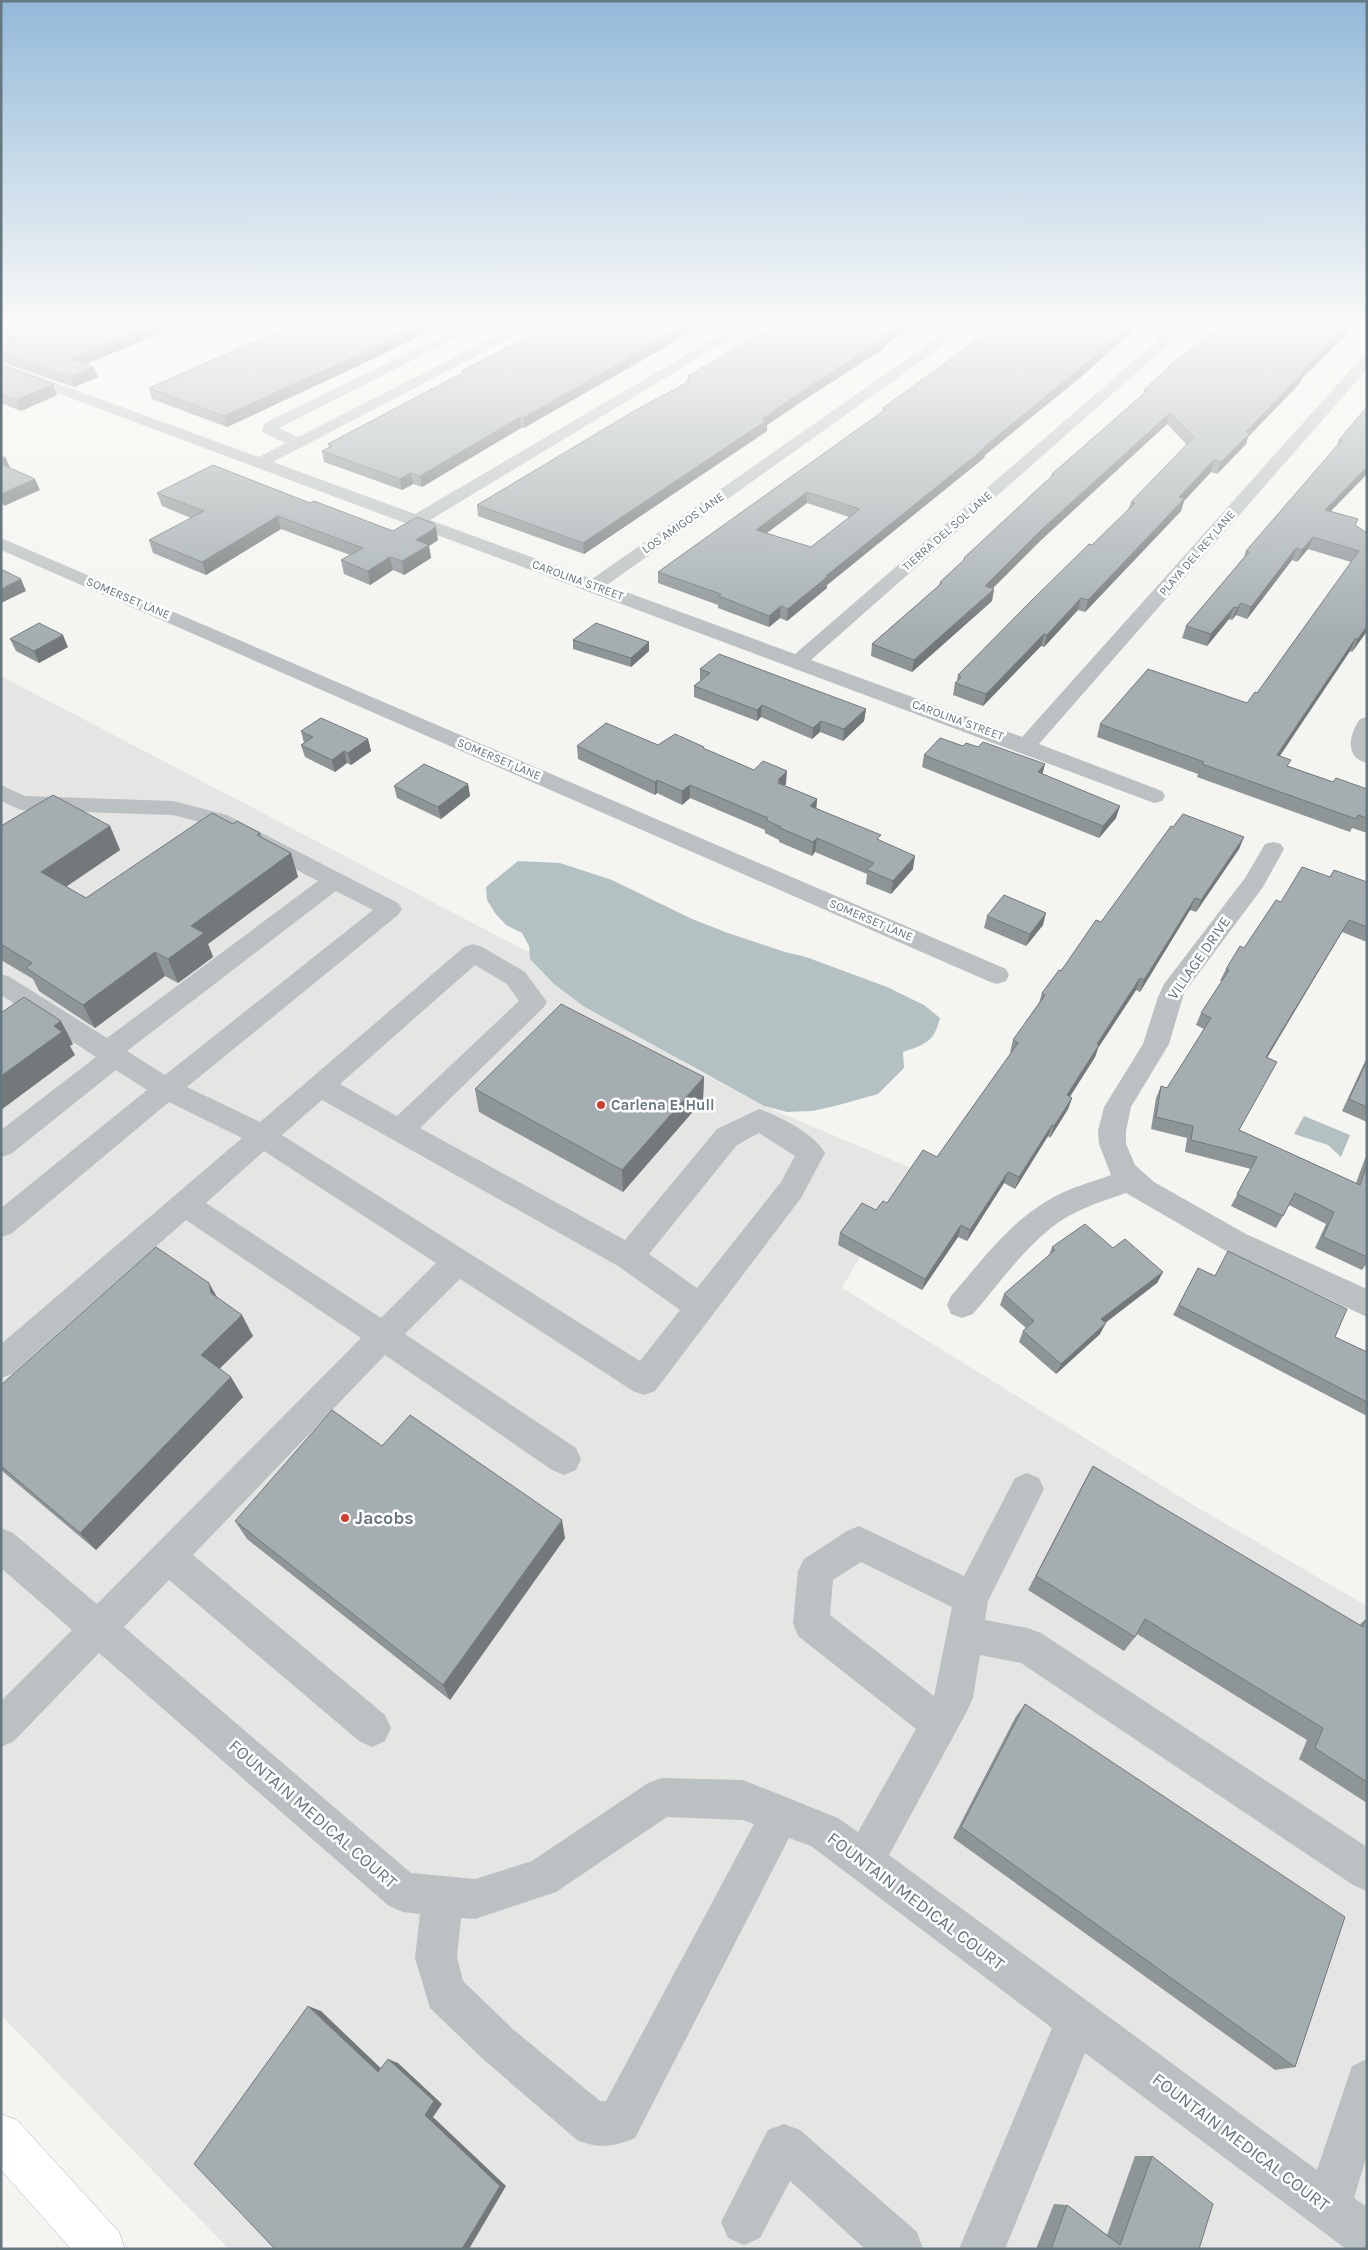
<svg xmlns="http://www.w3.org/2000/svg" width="1368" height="2250" viewBox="0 0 1368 2250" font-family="Karla,sans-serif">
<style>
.built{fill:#e5e5e4}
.water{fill:#b3c1c3}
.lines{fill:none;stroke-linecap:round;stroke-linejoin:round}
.major-casing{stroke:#aeb4b6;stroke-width:1}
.minor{fill:#bbc0c2;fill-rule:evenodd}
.major{fill:#fff;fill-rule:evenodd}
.wall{fill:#8d9597;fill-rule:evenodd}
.shaded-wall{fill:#73797b}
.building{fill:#a4adb0;stroke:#73797b;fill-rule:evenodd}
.poi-dot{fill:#d53c2f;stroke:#fff;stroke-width:2}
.labels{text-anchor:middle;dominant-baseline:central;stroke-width:5;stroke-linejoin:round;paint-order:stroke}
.far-street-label{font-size:12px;fill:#65787f;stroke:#fff}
.street-label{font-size:15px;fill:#65787f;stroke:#fff}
.poi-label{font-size:15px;font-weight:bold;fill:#65787f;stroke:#fff;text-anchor:start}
.near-poi-label{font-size:18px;font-weight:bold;fill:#65787f;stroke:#fff;text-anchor:start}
.near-street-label{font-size:18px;fill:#65787f;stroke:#fff}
</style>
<rect width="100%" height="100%" fill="#f4f4f0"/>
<!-- built -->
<polygon class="built" points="1,676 530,953 530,959 554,984 583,1006 673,1054 689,1066 726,1086 764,1106 911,1168 842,1288 1195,1506 1367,1606 1367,2249 229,2249 1,2015"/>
<!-- water -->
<g class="water">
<path d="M518,861L560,863L612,880L692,919L728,933L785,952L806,957L887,987L924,1005L940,1018C934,1042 926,1044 903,1052L904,1068L878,1094L835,1106L812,1111L787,1112L764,1106L583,1006L554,984L530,959L529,946L522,933L506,925L495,913L487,900L486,887Z"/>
<polygon points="1304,1116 1350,1135 1341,1157 1328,1145 1294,1134"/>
</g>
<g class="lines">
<!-- major casing -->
<g class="major-casing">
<polygon id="major" points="1,2114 17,2120 119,2232 125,2249 71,2249 1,2170"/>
</g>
<!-- minor -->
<g class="minor">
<polygon points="19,322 38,322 36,325 1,337 1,328"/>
<polygon points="471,322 488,322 279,428 298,437 524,322 541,322 273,462 415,514 742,322 758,322 430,520 592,579 960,322 976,322 607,585 795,654 1179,322 1194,322 811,660 1022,737 1362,357 1367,356 1367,369 1039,744 1162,791 1165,796 1162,801 1154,803 1,372 1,363 259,457 286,443 264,433 262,430 265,423"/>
<polygon points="1355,322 1367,322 1367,327 1357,325"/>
<polygon points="1,538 1006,969 1009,975 1006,981 997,984 988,981 1,550"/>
<path d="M1367,717V763C1344,758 1349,734 1360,719Z"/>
<path d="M1,785L25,796L173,801L227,815L398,903L402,909L398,915L187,1087L260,1122L464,947L473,944L482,947L525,972L547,1002L543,1008L420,1128L625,1240L717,1129L759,1109C779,1116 815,1134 825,1153L801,1198L655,1391L644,1395L633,1391L460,1279L405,1334L576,1448L581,1459L576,1470L564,1475L552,1470L385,1355L193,1555L385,1715L391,1728L385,1741L372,1747L359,1741L169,1580L124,1627L411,1873L475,1879L532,1861L648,1783L662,1778L743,1780L838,1818L858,1832L916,1729L798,1636L793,1623L798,1571L804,1559L847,1531L859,1526L964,1576L1015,1478L1027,1473L1039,1478L1044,1489L988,1601L985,1620L1028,1628L1041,1633L1367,1847V1891L1353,1885L1021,1663L980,1655L973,1698L967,1711L889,1855L1317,2170L1352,2066L1367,2059V2155L1354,2198L1367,2207V2249H1346L1085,2053L1005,2249H959L1052,2028L811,1846L789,1838L635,2138C613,2147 599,2149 577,2140L484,2060L430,2008L415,1958L420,1914L403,1912L389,1906L99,1653L14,1741L1,1747V1701L72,1630L1,1568V1528L13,1533L97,1604L361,1338L186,1220L12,1374L1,1378V1344L242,1138L169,1102L11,1234L1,1237V1208L147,1090L116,1070L11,1154L1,1157V1130L96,1057L1,995V974L10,977L107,1038L318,881L211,825L173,815L21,810L1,801ZM336,891L373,910L165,1075L127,1051ZM475,965L507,984L519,1001L397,1116L340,1084ZM322,1100L618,1266L680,1310L640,1361L282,1135ZM759,1133L795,1156L781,1182L697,1288L649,1254L737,1145ZM264,1151L436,1263L381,1318L206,1203ZM861,1562L952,1607L934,1696L830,1615L833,1580ZM667,1817L743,1820L754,1824L606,2101H600L514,2030L463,1981L457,1958L461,1918L475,1919L556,1892Z"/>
<path d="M1273,842L1281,844L1284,849L1263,887L1184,993L1169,1044L1131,1107L1126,1131V1144L1135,1165L1154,1182L1246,1234L1367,1289V1317L1226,1251L1126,1193C1103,1201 1080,1208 1059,1222C1025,1246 1000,1283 973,1314L962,1318L951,1314L947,1305L951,1296C980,1263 1008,1224 1047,1201C1066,1189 1089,1183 1111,1175L1099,1144L1098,1131L1104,1107L1143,1044L1158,997L1164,984L1245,878L1265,844Z"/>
<polygon points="784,2124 800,2130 917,2232 923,2249 865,2249 790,2181 760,2238 744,2245 728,2238 721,2222 768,2130"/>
</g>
<!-- major -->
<use href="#major" class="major"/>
</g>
<!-- wall -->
<g class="wall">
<polygon points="300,322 450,322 396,347 396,348 227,427 152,399 149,388"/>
<polygon points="557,322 524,428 521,428 422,487 413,484 402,490 324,462 322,451 329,447 328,444 462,373 462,371"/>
<path d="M1007,322H1143L1082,376L985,455L984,458L827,585V588L787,621L780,618L769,627L718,608V605L658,583V572L883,411V408ZM807,503L849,517L811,547L767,533Z"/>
<polygon points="1222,322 1352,322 1349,332 1302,378 1301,382 1248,437 1246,444 1217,474 1211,472 1184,501 1181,511 1085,612 1078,610 1044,647 1041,646 983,706 953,695 955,683 957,681 958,675 1128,510 1131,502 1187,445 1167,424 1039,542 993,588 994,589 992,601 912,672 871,656 872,644 939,585 940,582 963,561 964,558 1051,477 1052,474 1143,394 1144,390 1222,323"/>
<polygon points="4,334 87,364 98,377 74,387 1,362 1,346 8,344"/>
<polygon points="884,346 883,349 807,398 767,425 767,431 584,554 478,516 477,505 687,383 687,380 688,379 688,376"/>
<polygon points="1,365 57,395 21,411 1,403"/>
<polygon points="1367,407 1367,474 1331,511 1358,519 1355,526 1367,533 1367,631 1352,652 1350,651 1280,756 1288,766 1333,782 1367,789 1367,833 1352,828 1350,832 1197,777 1198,774 1097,737 1100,724 1247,703 1257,693 1351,562 1308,549 1297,562 1292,560 1247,619 1236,615 1232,620 1229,619 1207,646 1182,638 1186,626 1244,557 1246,551 1336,448 1339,440"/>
<polygon points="157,493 310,503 393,531 438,540 429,546 431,558 404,575 393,570 370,585 344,574 341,560 350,555 281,529 206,575 153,553 149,540 191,518 162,506"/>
<polygon points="10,639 68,647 39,663 16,651"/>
<polygon points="573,640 649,642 649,651 631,667 573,649"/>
<polygon points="700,669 866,709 864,721 843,741 820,732 812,739 761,717 757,721 694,697 694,686 700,681"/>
<polygon points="301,731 368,739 371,751 351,765 347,763 335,772 305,757 301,745 304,743"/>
<polygon points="658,745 704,747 704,749 786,784 784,786 817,799 816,808 880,841 913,869 891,894 866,884 867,874 815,852 812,856 779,842 779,840 765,833 765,830 690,798 682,805 657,793 655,795 578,759 577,746"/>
<polygon points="963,746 1043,774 1116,818 1099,838 922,767 924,755"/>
<polygon points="468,784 470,796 441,819 397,798 394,786"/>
<polygon points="233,824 260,833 262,838 291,853 298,877 208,944 213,957 178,983 165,976 95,1028 39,991 33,979 1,960 1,826 110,826 120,850 66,887 86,898"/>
<polygon points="1173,827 1244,837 1239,849 1196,912 1190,910 1140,992 1136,990 1098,1048 1095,1057 1070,1097 1072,1098 1068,1109 1050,1138 1048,1136 1015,1189 1004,1183 967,1241 958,1237 922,1290 838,1245 840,1233 887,1203 937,1157 1011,1053 1010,1052 1013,1040 1039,1003 1042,993 1101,922"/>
<polygon points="1330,877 1367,882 1367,942 1342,932 1267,1058 1239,1130 1356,1183 1367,1153 1367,1263 1362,1270 1315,1248 1326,1224 1289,1205 1276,1228 1231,1206 1251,1169 1185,1152 1187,1138 1151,1129 1156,1098 1161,1086 1167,1088 1204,1029 1196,1025 1201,1013 1222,981 1220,981 1226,969 1244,948 1281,902"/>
<polygon points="987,916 1043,925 1026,946 984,928"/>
<polygon points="1367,1057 1367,1122 1342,1111"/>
<polygon points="704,1077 703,1100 623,1192 479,1112 475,1089"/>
<polygon points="1052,1247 1113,1248 1163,1272 1157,1283 1105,1323 1100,1334 1056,1374 1019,1342 1023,1331 1026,1328 1000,1305 1004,1294 1049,1255"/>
<polygon points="1228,1251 1335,1337 1367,1352 1367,1416 1173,1315 1198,1268 1215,1276"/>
<polygon points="217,1297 253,1336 220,1368 243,1397 96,1550 1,1470 1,1385"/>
<polygon points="382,1446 565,1538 450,1700 247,1539 235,1521"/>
<polygon points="1093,1466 1359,1625 1365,1620 1367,1621 1367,1803 1299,1759 1307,1740 1137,1634 1135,1637 1124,1651 1028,1590 1084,1482"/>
<polygon points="1025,1704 1295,2067 1275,2070 953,1838 1015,1718"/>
<polygon points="1135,2156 1152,2156 1199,2249 1036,2249 1054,2204 1067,2205 1107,2235"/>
</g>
<!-- shaded-wall -->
<g class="shaded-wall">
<polygon points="161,322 189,322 74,369 71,359"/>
<polygon points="426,322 450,322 396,347 396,348 227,427 224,416"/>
<polygon points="691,322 709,322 524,428 523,418"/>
<polygon points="906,322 920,322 884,346 883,349 807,398 767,425 767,431 584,554 583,543 762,419"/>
<polygon points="1134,322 1143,322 1082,376 985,455 984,458 827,585 827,588 787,621 788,609 826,576 984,447"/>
<polygon points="1352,322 1349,332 1302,378 1301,382 1248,437 1246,444 1217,474 1221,462 1246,432 1302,370"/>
<polygon points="94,367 98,377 74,387 70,377"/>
<polygon points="53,384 57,395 21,411 17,400"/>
<polygon points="1170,413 1167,424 1039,542 983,598 985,586 1041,530"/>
<polygon points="520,417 521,428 422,487 420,476"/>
<polygon points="6,458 10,468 1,473 1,460"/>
<polygon points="1214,460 1211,472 1184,501 1181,511 1085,612 1088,600 1179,497"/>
<polygon points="1367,467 1367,474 1321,521 1325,510"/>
<polygon points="411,473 413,484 402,490 400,479"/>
<polygon points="35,479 40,490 4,506 1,500 1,494"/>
<polygon points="807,492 807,503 756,541 756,530"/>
<polygon points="278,516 281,529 206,575 202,562"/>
<polygon points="436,527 438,540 429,546 431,558 404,575 402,561 416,540"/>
<polygon points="1313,537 1308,549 1297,562 1302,550"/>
<polygon points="1296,548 1292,560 1247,619 1251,607"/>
<polygon points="390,557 393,570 370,585 368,571"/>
<polygon points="21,579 26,591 1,603 1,589"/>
<polygon points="994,589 992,601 912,672 914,660"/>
<polygon points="1081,598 1078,610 1044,647 1047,635"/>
<polygon points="1241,603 1236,615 1232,620 1237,608"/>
<polygon points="781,606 780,618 769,627 769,616"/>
<polygon points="1234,607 1229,619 1207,646 1211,634"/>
<polygon points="1367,626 1367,631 1352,652 1358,639"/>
<polygon points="1044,634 1041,646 983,706 986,694"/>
<polygon points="63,635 68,647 39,663 34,651"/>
<polygon points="1355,639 1350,651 1272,767 1277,755"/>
<polygon points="649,642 649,651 631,667 631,658"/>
<polygon points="762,705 761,717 757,721 757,710"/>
<polygon points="866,709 864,721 843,741 844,729"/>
<polygon points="821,721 820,732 812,739 813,728"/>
<polygon points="368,739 371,751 351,765 348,753"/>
<polygon points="344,751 347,763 335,772 332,760"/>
<polygon points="1045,764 1042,776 1038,772"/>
<polygon points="787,771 786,784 780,790 778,780"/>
<polygon points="657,780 657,793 655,795 655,782"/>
<polygon points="468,784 470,796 441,819 438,807"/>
<polygon points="690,785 690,798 682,805 682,791"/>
<polygon points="817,799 816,813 810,806"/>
<polygon points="1120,806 1116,818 1099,838 1103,826"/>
<polygon points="110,826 120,850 52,896 41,872"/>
<polygon points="1244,837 1239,849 1196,912 1201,900"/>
<polygon points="817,838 815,852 812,856 813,842"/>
<polygon points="291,853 298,877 208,944 213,957 178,983 168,959 191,926"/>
<polygon points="915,856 913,869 891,894 893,881"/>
<polygon points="1195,898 1190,910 1140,992 1144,980"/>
<polygon points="1046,913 1043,925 1026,946 1030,934"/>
<polygon points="1349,920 1342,932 1260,1069 1266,1057"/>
<polygon points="155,952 165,976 95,1028 83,1005"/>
<polygon points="1140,978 1136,990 1098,1048 1095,1057 1063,1107 1067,1095 1097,1044"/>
<polygon points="61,1021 73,1044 70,1046 75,1055 1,1110 1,1076 54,1026"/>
<polygon points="704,1077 703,1100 623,1192 622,1170"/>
<polygon points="1072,1098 1068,1109 1050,1138 1054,1126"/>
<polygon points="1052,1125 1048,1136 1015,1189 1019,1177"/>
<polygon points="1008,1172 1004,1183 967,1241 970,1230"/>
<polygon points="961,1225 958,1237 922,1290 925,1279"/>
<polygon points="1163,1272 1157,1283 1096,1330 1101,1319"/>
<polygon points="209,1283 221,1304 211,1293"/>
<polygon points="242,1315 253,1336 213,1375 201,1355"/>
<polygon points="1106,1323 1100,1334 1056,1374 1061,1364"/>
<polygon points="231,1377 243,1397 96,1550 80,1533"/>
<polygon points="562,1520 565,1538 450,1700 443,1685"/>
<polygon points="308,2006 321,2011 389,2076 378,2072"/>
<polygon points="388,2059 398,2063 442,2104 433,2117 506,2186 469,2249 462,2249 425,2115"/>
</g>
<!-- building -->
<g class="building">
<polygon points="36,322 161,322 71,359 94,367 70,377 1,353 1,346 19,340 4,334"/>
<polygon points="300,322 426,322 393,337 395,338 224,416 149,388"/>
<polygon points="557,322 691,322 523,418 520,417 420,476 411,473 400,479 322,451 332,446 328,444 464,372 462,371"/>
<polygon points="780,322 906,322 881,338 884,339 808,387 762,419 767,420 583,543 477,505 634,411 690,381 687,380 691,377 688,376"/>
<path d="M1007,322H1134L1084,365L984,447H986L826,576H828L788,609L781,606L769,616L719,596L721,594L658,572L886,409L883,408L977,340L980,341ZM807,492L860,509L811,547L756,530Z"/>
<polygon points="1224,322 1352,322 1302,370 1305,370 1246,432 1250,433 1221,462 1214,460 1179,497 1184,499 1088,600 1081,598 1047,635 1044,634 986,694 955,683 961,677 958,675 1031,601 1089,544 1092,545 1135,503 1131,502 1194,437 1170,413 1041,530 985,586 994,589 914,660 872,644 942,583 940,582 965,559 964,558 1054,474 1052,474 1147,391 1144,390 1173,363"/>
<polygon points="1,365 53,384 17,400 1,394"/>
<polygon points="1367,407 1367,467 1325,510 1358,519 1355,525 1367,533 1367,626 1358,639 1355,639 1277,755 1291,760 1287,766 1333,782 1336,778 1367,789 1367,818 1358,815 1356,819 1202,764 1204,762 1100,724 1148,669 1247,703 1255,692 1257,693 1359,551 1313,537 1302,550 1296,548 1251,607 1241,603 1237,608 1234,607 1211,634 1186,626 1249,552 1246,551 1342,440 1339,440"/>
<polygon points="1,456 6,458 1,460"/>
<polygon points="1,464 35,479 1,494"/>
<polygon points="213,465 310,503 314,501 393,531 417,517 433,523 436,527 416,540 429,545 402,561 390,557 368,571 341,560 363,548 278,516 202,562 149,540 204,511 157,493"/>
<polygon points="1,569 21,579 1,589"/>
<polygon points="39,623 63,635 34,651 10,639"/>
<polygon points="596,623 649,642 631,658 573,640"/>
<polygon points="719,654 866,709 844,729 821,721 813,728 762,705 757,710 694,686 710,673 700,669"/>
<polygon points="321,718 368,739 348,753 344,751 332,760 301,745 313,737 301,731"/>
<polygon points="606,723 658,745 675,734 704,747 703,748 754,770 763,761 787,771 778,780 781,781 778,783 817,799 810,806 881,835 877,839 915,856 893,881 867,870 874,863 817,838 813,842 780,828 781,827 766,820 768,818 690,785 682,791 657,780 655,782 577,746"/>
<polygon points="940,738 963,746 966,743 978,747 983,742 1045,764 1038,772 1120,806 1103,826 924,755"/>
<polygon points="424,764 468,784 438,807 394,786"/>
<polygon points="53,795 110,826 41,872 86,898 212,813 233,824 237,821 260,833 257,835 291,853 191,926 204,933 168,959 155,952 83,1005 26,968 32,963 1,944 1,826"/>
<polygon points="1183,814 1244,837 1201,900 1195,898 1144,980 1140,978 1097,1044 1099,1045 1067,1095 1072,1098 1054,1126 1052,1125 1019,1177 1008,1172 970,1230 961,1225 925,1279 840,1233 862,1203 876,1210 883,1201 887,1203 923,1150 937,1157 1018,1043 1013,1040 1045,995 1042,993 1059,970 1061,971 1096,920 1101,922 1171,826 1173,827"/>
<polygon points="1302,867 1330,877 1334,870 1367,882 1367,927 1349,920 1266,1057 1277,1062 1239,1130 1360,1185 1367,1164 1367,1257 1323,1237 1334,1212 1295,1193 1283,1216 1237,1194 1257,1157 1191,1140 1193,1126 1156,1117 1161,1086 1167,1088 1211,1018 1201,1013 1229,970 1226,969 1240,946 1244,948 1276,900 1281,902"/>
<polygon points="1004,895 1046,913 1030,934 987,916"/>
<polygon points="24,997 61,1021 54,1026 62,1032 1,1076 1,1013"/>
<polygon points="561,1004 704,1077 622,1170 475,1089"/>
<polygon points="1367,1061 1367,1107 1349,1099"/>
<polygon points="1085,1224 1113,1248 1125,1239 1163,1272 1101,1319 1106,1323 1061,1364 1023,1331 1034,1321 1004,1294 1055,1250 1052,1247"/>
<polygon points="156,1247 209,1283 211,1293 242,1315 201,1355 231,1377 80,1533 1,1466 1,1385"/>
<polygon points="1228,1251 1347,1309 1335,1337 1367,1352 1367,1402 1179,1305 1198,1268 1215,1276"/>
<polygon points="332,1410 382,1446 410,1415 562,1520 443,1685 235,1521"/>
<polygon points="1093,1466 1363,1627 1365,1620 1367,1621 1367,1782 1315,1748 1323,1728 1145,1619 1135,1637 1036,1576"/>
<polygon points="1025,1704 1345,1917 1295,2067 961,1827"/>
<polygon points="308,2006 378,2072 388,2059 434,2101 425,2115 500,2186 462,2249 275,2249 194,2164"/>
<polygon points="1152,2156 1213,2204 1199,2249 1051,2249 1067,2205 1120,2245"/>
</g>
<!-- sky -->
<linearGradient id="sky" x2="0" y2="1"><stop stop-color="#93b9d9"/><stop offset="0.51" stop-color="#fafaf8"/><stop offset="1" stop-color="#fafaf8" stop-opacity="0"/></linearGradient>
<rect width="1368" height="637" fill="url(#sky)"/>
<!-- markers -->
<g class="poi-dot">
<circle cx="601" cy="1105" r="5"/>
<circle cx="345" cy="1518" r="5"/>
</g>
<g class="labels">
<!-- far-street labels -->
<g class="far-street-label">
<text transform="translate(683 523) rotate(-35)">LOS AMIGOS LANE</text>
<text transform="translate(947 531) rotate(-41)">TIERRA DEL SOL LANE</text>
<text transform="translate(1197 553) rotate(-49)">PLAYA DEL REY LANE</text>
<text transform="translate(578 580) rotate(20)">CAROLINA STREET</text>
<text transform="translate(128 598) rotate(23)">SOMERSET LANE</text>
<text transform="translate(958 720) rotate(20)">CAROLINA STREET</text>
<text transform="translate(499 759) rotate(23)">SOMERSET LANE</text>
<text transform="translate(871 920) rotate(23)">SOMERSET LANE</text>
</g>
<!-- street labels -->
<g class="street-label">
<text transform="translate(1199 958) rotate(-55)">VILLAGE DRIVE</text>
</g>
<!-- poi labels -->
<g class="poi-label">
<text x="611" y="1105">Carlena E. Hull</text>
</g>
<!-- near-poi labels -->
<g class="near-poi-label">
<text x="355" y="1518">Jacobs</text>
</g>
<!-- near-street labels -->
<g class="near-street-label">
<text transform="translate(313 1814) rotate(41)">FOUNTAIN MEDICAL COURT</text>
<text transform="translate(916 1901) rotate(37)">FOUNTAIN MEDICAL COURT</text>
<text transform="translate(1241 2142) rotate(37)">FOUNTAIN MEDICAL COURT</text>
</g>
</g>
<!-- border -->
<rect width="1368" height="2250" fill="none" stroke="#65787f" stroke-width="5"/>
</svg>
